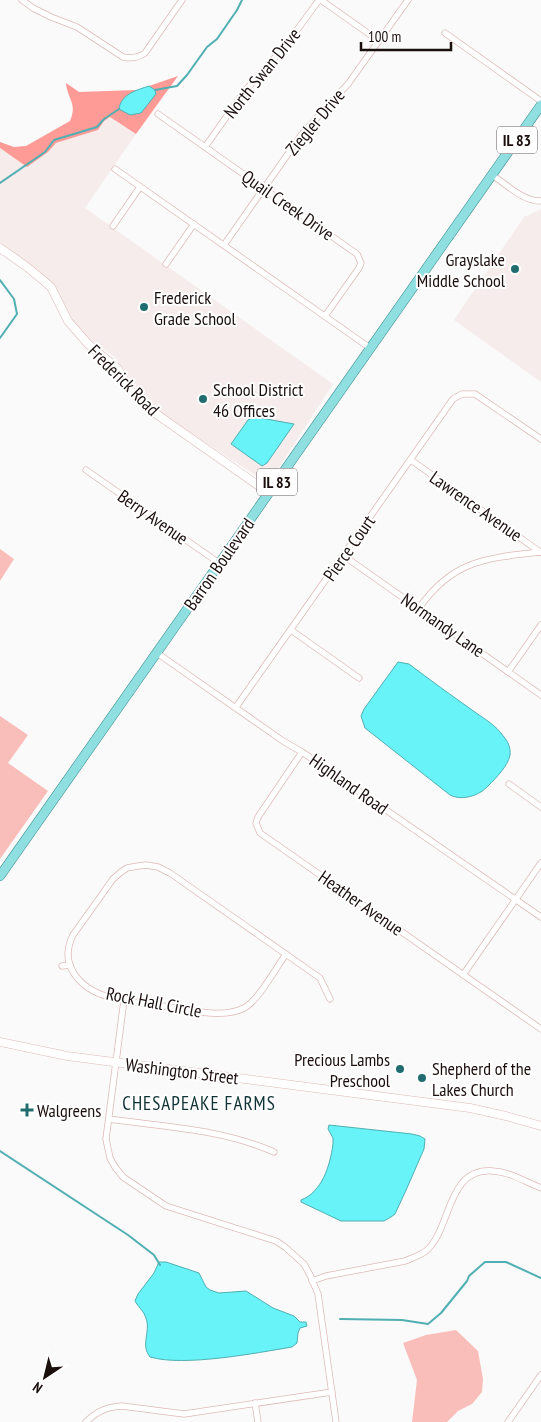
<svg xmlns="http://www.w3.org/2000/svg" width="541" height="1422" viewBox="0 0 541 1422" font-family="'PT Sans Narrow',sans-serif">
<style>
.built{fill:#f6eceb}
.green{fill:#fabeba}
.forest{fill:#ff9b96}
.water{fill:#67f3f8;stroke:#50afb2}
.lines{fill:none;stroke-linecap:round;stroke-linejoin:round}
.stream{stroke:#50afb2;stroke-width:2}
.street-casing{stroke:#ddbab7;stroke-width:7}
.secondary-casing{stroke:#ddbab7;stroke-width:9}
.primary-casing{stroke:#36888a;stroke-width:10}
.street{stroke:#fff;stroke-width:5.5}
.secondary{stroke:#fff;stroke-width:8}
.primary{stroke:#8fdfe1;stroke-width:9}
.poi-dot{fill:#206c6f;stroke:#fff;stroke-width:2}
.labels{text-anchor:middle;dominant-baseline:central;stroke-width:4;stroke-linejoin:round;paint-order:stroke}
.shield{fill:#fff;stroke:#5f5756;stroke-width:1}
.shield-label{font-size:16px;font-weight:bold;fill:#1b0f0e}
.street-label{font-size:18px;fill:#1b0f0e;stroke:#fff}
.poi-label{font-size:18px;fill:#1b0f0e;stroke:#fff;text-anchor:start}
.neighbourhood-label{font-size:19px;letter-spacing:1px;fill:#0f3234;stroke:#fff}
</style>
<rect width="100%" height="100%" fill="#fafafa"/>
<!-- built -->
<g class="built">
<polygon points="110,117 136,134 85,208 333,384 276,472 270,477 260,477 255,475 150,407 137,393 133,384 116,358 91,340 74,322 57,291 49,280 0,244 0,148 27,167 48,152 56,143 98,130 104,121"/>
<polygon points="541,209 541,382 454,320 524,217"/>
</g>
<!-- green -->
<g class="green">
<polygon points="0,549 14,559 0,581"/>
<polygon points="0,716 28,735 8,763 48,791 0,859"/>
<polygon points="456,1330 478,1351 483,1379 482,1392 472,1404 458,1411 447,1422 412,1422 417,1380 403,1343 426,1335"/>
</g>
<!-- forest -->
<path class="forest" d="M178,76L136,134L110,117L104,121L98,130L56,143L48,152L27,167L0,148V142L14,147L26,146L70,121C78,104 67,98 66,83L79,92L136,90L125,97L130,115L141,113L155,90L149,86Z"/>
<!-- water -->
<g class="water">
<path d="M149,86L155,90L156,94L141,113L130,115L119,109C121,94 137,90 149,86Z"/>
<polygon points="255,417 294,424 267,463 262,466 231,444 248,420"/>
<path d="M398,662L409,664C430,680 451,695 472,710C483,718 496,725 504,737C508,741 511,749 510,755C508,766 496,778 488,786C479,796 462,801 450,795L365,728L361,716L364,709Z"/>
<path d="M329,1125L412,1134L420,1136L425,1139L424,1149L407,1188L395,1214L391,1217L384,1221H341L301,1202V1200C322,1192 330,1166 333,1144V1138L328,1129Z"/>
<path d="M159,1262H166L199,1273L206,1287L210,1290L219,1293L246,1291L273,1308L294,1316L300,1322H306L307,1326L300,1328L298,1333L297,1343L292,1347C256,1353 184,1367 150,1357C140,1344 151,1333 146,1318C144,1311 138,1307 135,1301L138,1294L154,1273Z"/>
</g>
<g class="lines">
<!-- stream -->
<g class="stream">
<polyline points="155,90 177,86 187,75 207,47 217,39 237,10 242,0"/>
<polyline points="0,183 45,152 54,140 97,127 104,119 119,109"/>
<polyline points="0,280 14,299 17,314 0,338"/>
<polyline points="0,1151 128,1235 154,1255 160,1265"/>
<polyline points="340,1319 402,1320 428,1324 441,1313 467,1281 469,1276 485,1262 506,1262 541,1278"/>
</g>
<!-- street casing -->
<g class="street-casing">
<g id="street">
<path d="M22,0L33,8L51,17L77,27L123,57C132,59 138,58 145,53L182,0"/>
<polyline points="321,0 379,41"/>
<polyline points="445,33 541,101"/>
<polyline points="158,114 357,254 361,263 359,268 325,316"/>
<polyline points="205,147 244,92 286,45 319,0"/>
<polyline points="115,169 370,348"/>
<path d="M492,175C506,184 524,202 541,201"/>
<polyline points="113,226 140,187"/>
<polyline points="224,245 302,134 348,84 408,0"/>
<polyline points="166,264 194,224"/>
<polyline points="411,460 540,552"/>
<polyline points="86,470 219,563"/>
<polyline points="344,556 541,695"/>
<path d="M419,608C453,560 486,558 541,552"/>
<polyline points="291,630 359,678"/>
<polyline points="157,653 283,741 302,752 541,917"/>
<polyline points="508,672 541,625"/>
<polyline points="236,707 453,399 462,394 475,394 541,439"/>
<polyline points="302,752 258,817 256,823 260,833 541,1029"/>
<polyline points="509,784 541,807"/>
<path d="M286,954C276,968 258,1001 244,1008C222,1019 193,1010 169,1007C149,1004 128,1002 109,997C80,989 58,965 73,935L113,879L121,872L127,868L138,866L146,865L158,867L170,873L320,978L330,999"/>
<polyline points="62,966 70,965"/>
<polyline points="463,975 541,863"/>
<polyline points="124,1000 106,1139 110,1158 115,1167 123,1177 166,1206 276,1241 285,1247 304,1264 310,1275 318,1294 336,1422"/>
<path d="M109,1119C165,1127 222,1129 274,1152"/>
<path d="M312,1281L326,1276L405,1261C412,1258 419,1256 426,1251C452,1229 446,1167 493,1171C510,1172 526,1182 541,1188"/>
<polyline points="255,1403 258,1422"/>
<path d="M86,1422C97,1411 107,1407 122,1406L184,1414L332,1392"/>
<polyline points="508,1422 541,1375"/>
</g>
</g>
<!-- secondary casing -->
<g class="secondary-casing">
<g id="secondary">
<polyline points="0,248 27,267 51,287 68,321 88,344 117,368 134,395 152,411 269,493"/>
<polyline points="0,1042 67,1056 470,1108 506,1116 541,1126"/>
</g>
</g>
<!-- primary casing -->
<g class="primary-casing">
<polyline id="primary" points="0,876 541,105"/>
</g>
<!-- street -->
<use href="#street" class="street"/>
<!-- secondary -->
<use href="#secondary" class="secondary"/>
<!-- primary -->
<use href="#primary" class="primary"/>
</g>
<!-- markers -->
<g class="poi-dot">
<circle cx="515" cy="269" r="5"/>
<circle cx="144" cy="307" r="5"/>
<circle cx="203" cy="399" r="5"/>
<circle cx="400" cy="1069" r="5"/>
<circle cx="422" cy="1078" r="5"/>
<path d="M24.5 1102.5h5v5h5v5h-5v5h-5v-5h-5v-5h5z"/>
</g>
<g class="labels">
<!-- shield labels -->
<g class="shield">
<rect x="497" y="126.5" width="40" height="27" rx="4"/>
<rect x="257" y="468.5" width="40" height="27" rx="4"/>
</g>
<g class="shield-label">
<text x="517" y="140">IL 83</text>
<text x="277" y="482">IL 83</text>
</g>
<!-- street labels -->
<g class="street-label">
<text transform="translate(262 73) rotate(-51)">North Swan Drive</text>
<text transform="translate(315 122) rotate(-50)">Ziegler Drive</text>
<text transform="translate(288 205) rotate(35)">Quail Creek Drive</text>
<text transform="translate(124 380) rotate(45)">Frederick Road</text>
<text transform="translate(476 506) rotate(35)">Lawrence Avenue</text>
<text transform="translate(153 517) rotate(35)">Berry Avenue</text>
<text transform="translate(349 548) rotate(-55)">Pierce Court</text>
<text transform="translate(219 564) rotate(-55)">Barron Boulevard</text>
<text transform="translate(443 625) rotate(35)">Normandy Lane</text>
<text transform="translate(349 784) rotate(35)">Highland Road</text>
<text transform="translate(361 903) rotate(35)">Heather Avenue</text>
<text transform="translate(154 1002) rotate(11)">Rock Hall Circle</text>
<text transform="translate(182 1071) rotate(7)">Washington Street</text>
</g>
<!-- poi labels -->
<g class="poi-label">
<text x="505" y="259" text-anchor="end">Grayslake<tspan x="505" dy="21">Middle School</tspan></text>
<text x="154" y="297">Frederick<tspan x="154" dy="21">Grade School</tspan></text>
<text x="213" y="389">School District<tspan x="213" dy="21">46 Offices</tspan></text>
<text x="390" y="1059" text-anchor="end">Precious Lambs<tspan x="390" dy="21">Preschool</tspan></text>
<text x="432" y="1068">Shepherd of the<tspan x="432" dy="21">Lakes Church</tspan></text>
<text x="37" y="1110">Walgreens</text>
</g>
<!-- neighbourhood labels -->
<g class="neighbourhood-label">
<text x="199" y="1103">CHESAPEAKE FARMS</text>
</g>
</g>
<!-- north arrow -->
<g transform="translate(45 1377) rotate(215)" stroke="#ffffff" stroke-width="4" paint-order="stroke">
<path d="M0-4L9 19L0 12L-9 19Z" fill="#1b0f0e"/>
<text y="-8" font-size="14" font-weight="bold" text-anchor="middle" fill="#1b0f0e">N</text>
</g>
<!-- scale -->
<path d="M361 42v8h90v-8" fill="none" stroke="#1b0f0e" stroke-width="2.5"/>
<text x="368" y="42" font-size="15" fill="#1b0f0e" stroke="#ffffff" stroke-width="4" paint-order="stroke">100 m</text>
</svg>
